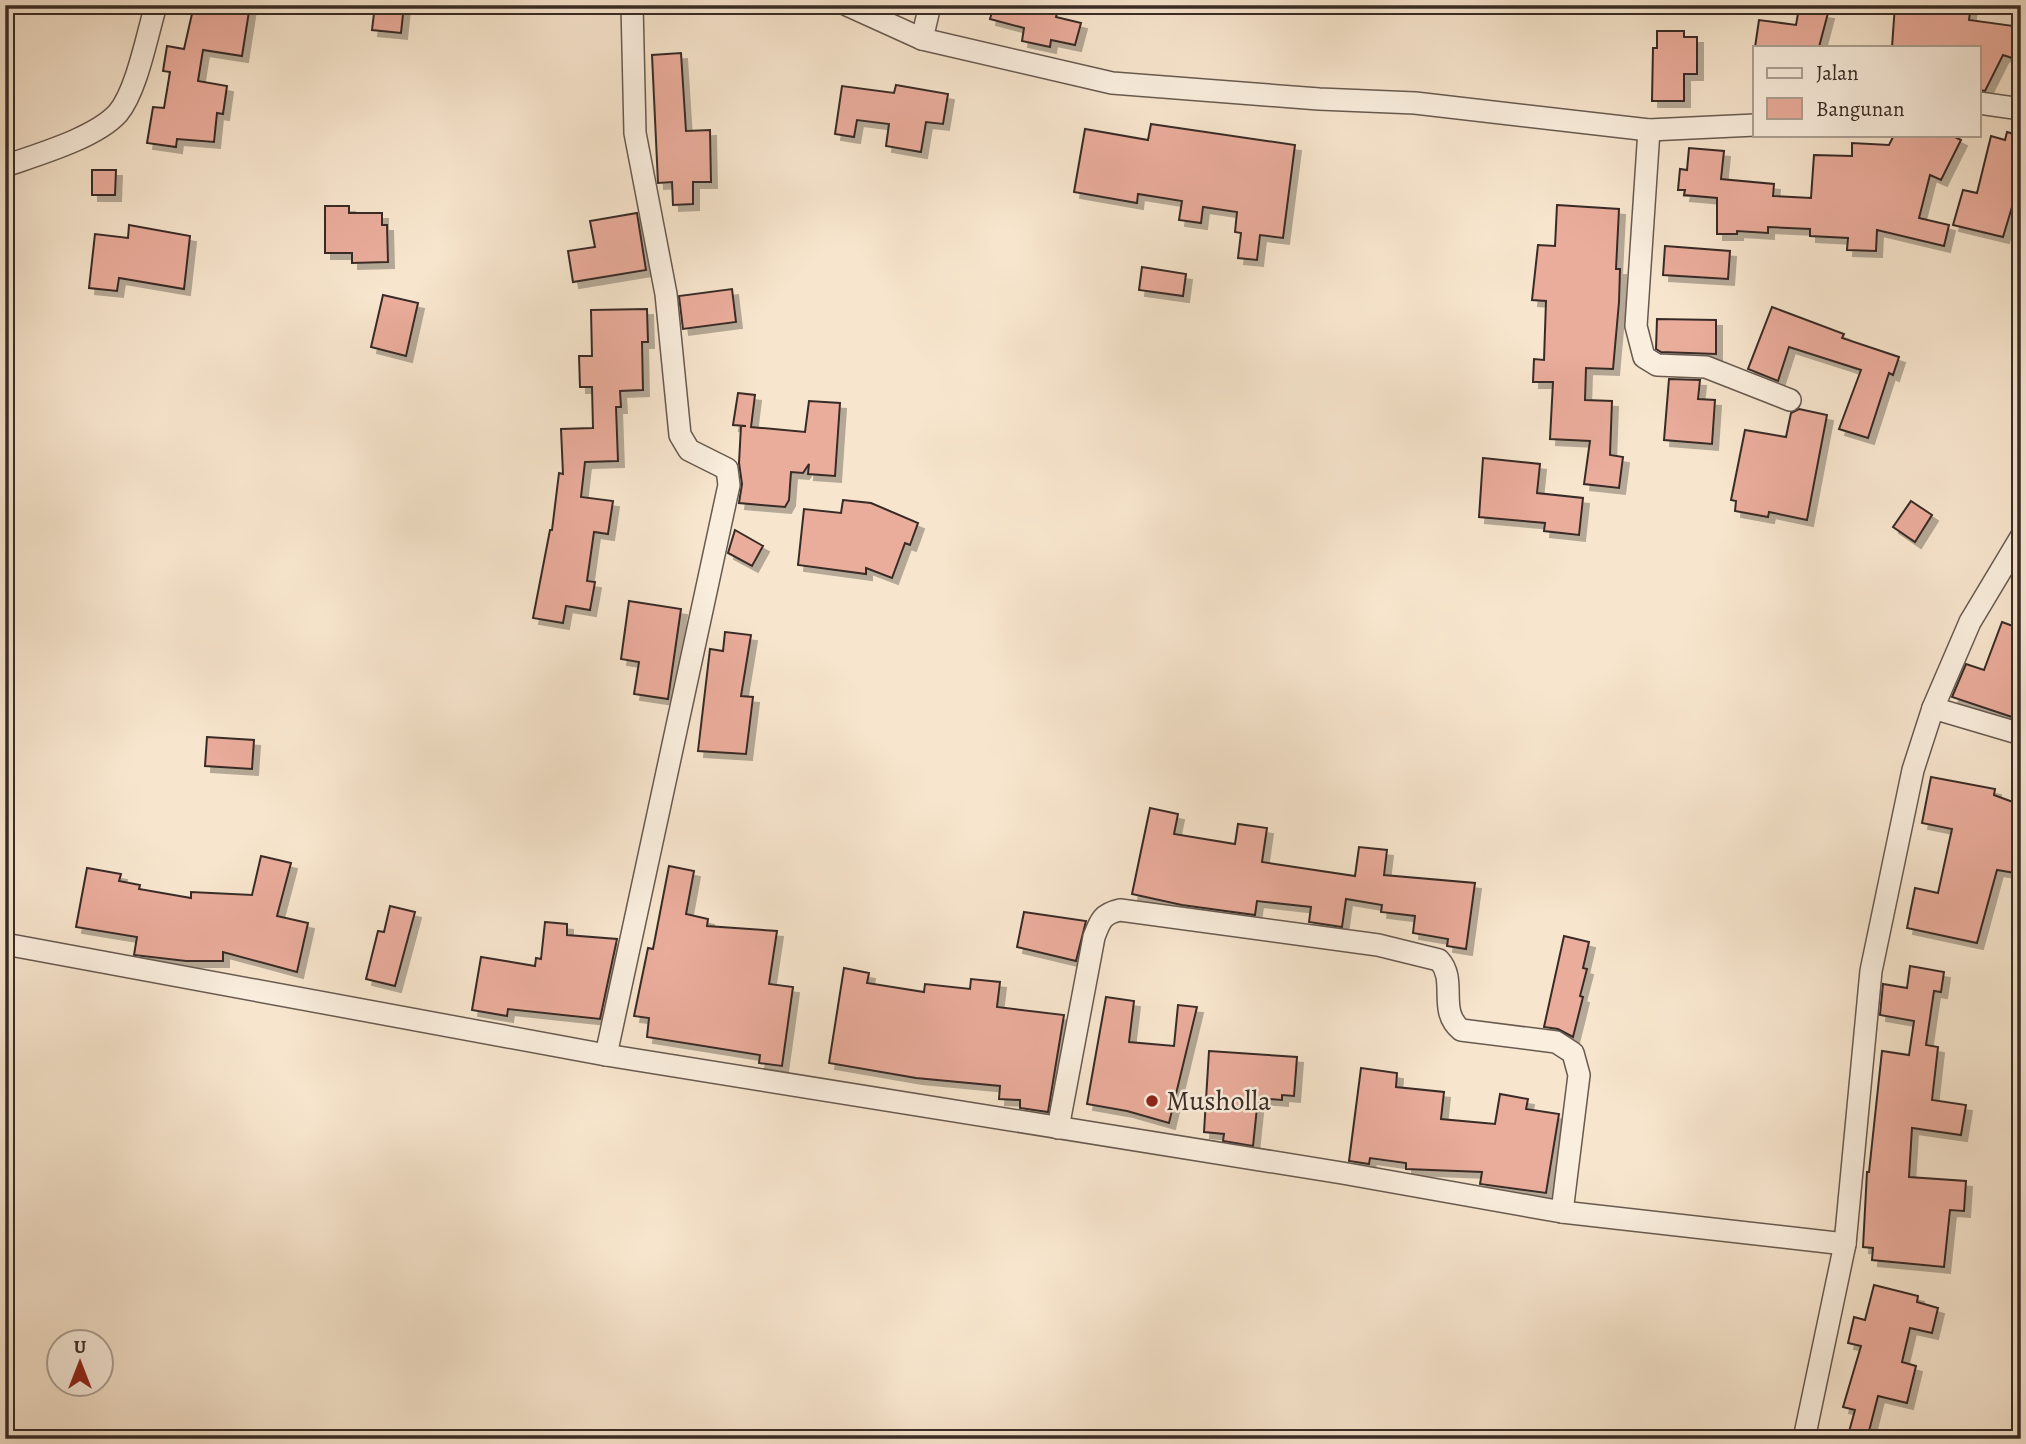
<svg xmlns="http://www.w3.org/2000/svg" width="2026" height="1444" viewBox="0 0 2026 1444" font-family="Alegreya,serif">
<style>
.building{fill:#eaac9b;stroke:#392c26;stroke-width:2;filter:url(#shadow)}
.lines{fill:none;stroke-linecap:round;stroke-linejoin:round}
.minor-casing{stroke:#685a50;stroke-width:24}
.minor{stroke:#faeede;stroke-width:21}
.poi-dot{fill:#8f2418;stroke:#faeede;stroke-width:2.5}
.labels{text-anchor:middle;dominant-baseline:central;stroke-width:5;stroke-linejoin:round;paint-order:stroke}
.poi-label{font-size:28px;fill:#392c26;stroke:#faeede;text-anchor:start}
</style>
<defs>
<filter id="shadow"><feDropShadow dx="6" dy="6" stdDeviation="0" flood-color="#0004"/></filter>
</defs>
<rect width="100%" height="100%" fill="#f7e5cd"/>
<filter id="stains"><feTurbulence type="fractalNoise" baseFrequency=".00286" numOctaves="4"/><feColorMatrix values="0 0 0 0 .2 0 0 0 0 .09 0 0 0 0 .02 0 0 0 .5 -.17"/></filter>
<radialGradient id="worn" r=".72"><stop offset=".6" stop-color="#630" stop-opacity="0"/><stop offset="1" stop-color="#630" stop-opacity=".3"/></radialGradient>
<!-- building -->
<g class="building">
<polygon points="194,5 250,5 242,56 203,50 198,81 227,86 223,114 217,113 214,142 177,139 176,147 147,143 153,107 164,108 170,72 163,71 167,46 184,49"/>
<polygon points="375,5 404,5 401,33 372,30"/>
<polygon points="994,5 1042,5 1041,10 1057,13 1056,17 1081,23 1075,45 1051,40 1050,47 1022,41 1024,28 990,19"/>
<polygon points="1895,5 1971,5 1969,20 2021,27 2021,61 2003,55 1985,91 1979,90 1979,47 1892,47"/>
<polygon points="1799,8 1828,13 1819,47 1755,47 1759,20 1796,25"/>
<polygon points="1657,31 1684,31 1684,37 1697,37 1697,74 1684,74 1684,101 1652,101 1653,48 1657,48"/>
<polygon points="681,53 686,131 710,130 711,182 693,182 693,204 673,205 672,182 658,183 652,55"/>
<polygon points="896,85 948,94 943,124 926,122 921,152 886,146 889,124 857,120 854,137 835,134 842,86 894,93"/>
<polygon points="1151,124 1295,145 1283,238 1260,235 1257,260 1238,258 1241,233 1235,232 1237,212 1203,207 1201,223 1179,220 1182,201 1138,194 1137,203 1074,192 1085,129 1148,140"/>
<polygon points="2007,132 2021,136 2021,177 2003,237 1953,225 1963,190 1977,193 1991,136 2005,140"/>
<polygon points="1894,135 1951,135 1961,140 1941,180 1930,175 1919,218 1949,225 1944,246 1877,230 1876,251 1847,250 1848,238 1810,236 1810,229 1768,227 1768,233 1737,231 1737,234 1717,234 1717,198 1684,195 1685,190 1678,190 1680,169 1687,170 1689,148 1724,151 1721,179 1774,184 1773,196 1811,198 1814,155 1852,156 1852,143 1889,145"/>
<polygon points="92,170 116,170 115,195 92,195"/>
<polygon points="1557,205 1619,209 1616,269 1620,269 1619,302 1613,369 1586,368 1585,400 1612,401 1610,455 1623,457 1619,488 1584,484 1590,441 1550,439 1553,382 1533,382 1534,359 1544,360 1546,301 1532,300 1538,245 1555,246"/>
<polygon points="325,206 349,206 349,213 382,213 382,225 387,225 388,262 352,263 352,253 325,253"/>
<polygon points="637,213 646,270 573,282 568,251 595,247 590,221"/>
<polygon points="129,225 190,236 184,289 119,278 117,291 89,288 95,234 128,238"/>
<polygon points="1665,246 1730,251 1728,279 1663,275"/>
<polygon points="1142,267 1186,274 1183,296 1139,290"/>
<polygon points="732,289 736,322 683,329 679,296"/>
<polygon points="383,295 418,303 406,356 371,347"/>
<polygon points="1772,307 1844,334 1842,338 1899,357 1893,375 1889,373 1868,438 1839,429 1861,370 1789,347 1778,381 1748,369"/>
<polygon points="647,309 648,342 642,342 643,390 620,391 621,407 616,407 618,461 585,462 581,497 613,501 608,534 594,532 587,581 595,582 590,610 566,606 563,623 533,618 550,530 552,530 559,473 563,474 561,429 593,428 592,387 580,387 579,356 592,356 591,310"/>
<polygon points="1657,319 1716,320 1716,354 1661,352 1656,349"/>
<polygon points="1669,379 1700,380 1698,399 1715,400 1712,444 1664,440"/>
<polygon points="738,393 755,395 751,427 805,432 809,401 840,403 835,476 808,474 809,464 803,473 791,472 789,500 785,507 739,503 742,484 739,463 741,426 746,426 733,425"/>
<polygon points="1799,409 1827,415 1807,520 1769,512 1768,517 1735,511 1736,501 1731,500 1745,430 1786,437 1791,413"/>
<polygon points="1483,458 1540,464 1537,493 1583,498 1579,535 1544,531 1545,523 1479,517"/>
<polygon points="843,500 871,503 918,523 910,545 905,543 892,578 866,568 866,574 798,565 804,509 841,513"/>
<polygon points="1911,501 1932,515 1915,542 1893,527"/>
<polygon points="735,530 763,546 752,566 728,553"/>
<polygon points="629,601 681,609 668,699 634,694 639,662 621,659"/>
<polygon points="2002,622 2021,629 2021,720 1952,697 1966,664 1984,670"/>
<polygon points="725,632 751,635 741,696 753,697 746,754 698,751 710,649 723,651"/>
<polygon points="207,737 254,740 252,769 205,766"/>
<polygon points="1931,777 1995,789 1994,795 2021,805 2021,874 1997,870 1977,943 1907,928 1915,888 1938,893 1952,829 1922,823"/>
<polygon points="1150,808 1178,814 1174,834 1235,844 1238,824 1267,828 1262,862 1355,876 1359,847 1387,850 1384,875 1475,883 1466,949 1447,946 1448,939 1413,933 1415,916 1381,912 1382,905 1346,899 1342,927 1309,922 1311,907 1257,901 1255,915 1182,905 1132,894"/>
<polygon points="261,856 291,863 277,916 308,923 297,972 223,952 223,961 186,961 134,955 137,937 76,927 87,868 121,874 119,881 140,885 139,889 191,898 191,892 252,895"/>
<polygon points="669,866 694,871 686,914 708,919 707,926 777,931 769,984 793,987 782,1066 759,1063 760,1055 647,1037 649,1018 634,1016 648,948 653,949"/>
<polygon points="390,906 415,912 395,986 366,979 378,931 384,932"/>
<polygon points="1024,912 1086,921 1076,961 1017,947"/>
<polygon points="545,922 567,924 567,935 617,939 600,1019 508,1009 507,1016 472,1010 481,957 535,966 536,958 541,959"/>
<polygon points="1564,936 1589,942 1583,968 1587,969 1580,996 1583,997 1573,1037 1558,1029 1544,1027"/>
<polygon points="1910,966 1944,972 1941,992 1934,991 1926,1045 1938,1047 1932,1100 1966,1105 1961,1135 1912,1128 1909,1177 1966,1181 1964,1211 1950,1210 1944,1267 1872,1260 1873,1248 1863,1247 1867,1172 1869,1172 1882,1051 1909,1055 1914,1021 1880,1015 1883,984 1907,988"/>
<polygon points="844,968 869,973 867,983 924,992 925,984 970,989 971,979 1000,982 997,1007 1064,1015 1048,1112 1020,1108 1020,1100 999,1099 1000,1086 916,1078 829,1063"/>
<polygon points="1106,997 1134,1001 1129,1042 1174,1046 1178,1005 1197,1007 1169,1123 1127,1111 1087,1104"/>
<polygon points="1209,1051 1297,1057 1294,1096 1282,1095 1282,1100 1258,1098 1253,1146 1223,1141 1224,1134 1204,1132"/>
<polygon points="1361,1068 1397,1073 1396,1087 1444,1092 1441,1119 1495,1124 1500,1094 1528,1099 1526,1109 1559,1114 1546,1193 1480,1184 1482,1172 1406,1169 1406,1163 1370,1158 1369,1164 1349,1161"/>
<polygon points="1874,1285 1918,1296 1917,1302 1938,1308 1932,1333 1910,1328 1902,1362 1916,1366 1907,1403 1878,1396 1867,1439 1847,1439 1855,1410 1843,1407 1861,1346 1848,1343 1854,1317 1865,1320"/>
</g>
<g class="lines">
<!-- minor casing -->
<g class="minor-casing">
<g id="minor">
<polyline points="847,5 922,39 1112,83 1319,99 1415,103 1649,130 1755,125"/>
<polyline points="922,39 930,5"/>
<polyline points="1979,103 2021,109"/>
<polyline points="1649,130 1636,326 1644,357 1657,365 1706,367 1790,400"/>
<path d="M5,166C36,155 96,138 118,113C137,90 147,35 156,5"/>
<polyline points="1933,708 2021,734"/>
<polyline points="5,944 606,1055 1342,1173 1562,1212 1845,1244"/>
<polyline points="606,1055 729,485 727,469 689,450 680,435 666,294 635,133 632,5"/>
<path d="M1058,1128L1094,937C1100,921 1102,914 1120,910L1378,945L1439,960C1458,981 1437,1010 1461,1030L1556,1042L1573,1053L1579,1075L1562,1212"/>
<polyline points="1804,1439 1845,1244 1871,971 1913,770 1933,708 1970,622 2021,537"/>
</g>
</g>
<!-- minor -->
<use href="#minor" class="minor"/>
</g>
<!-- markers -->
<circle class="poi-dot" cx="1152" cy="1101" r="7"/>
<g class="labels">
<!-- poi labels -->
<g class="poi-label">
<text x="1166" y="1101">Musholla</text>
</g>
</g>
<!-- margin -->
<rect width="2026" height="1444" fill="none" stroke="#f7e5cd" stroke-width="28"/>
<rect x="7" y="7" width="2012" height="1430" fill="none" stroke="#392c26" stroke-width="3.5"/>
<rect x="14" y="14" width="1998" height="1416" fill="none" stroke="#392c26" stroke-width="2"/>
<!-- legend -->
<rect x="1753" y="46" width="228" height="91" fill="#faeede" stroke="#ada094" stroke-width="2"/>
<rect x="1767" y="68" width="35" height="10" fill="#faeede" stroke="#ada094" stroke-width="2"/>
<text x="1816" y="80" font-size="21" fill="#392c26">Jalan</text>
<rect x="1767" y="98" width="35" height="21" fill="#eaac9b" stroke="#ada094" stroke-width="2"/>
<text x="1816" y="116" font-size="21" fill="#392c26">Bangunan</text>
<!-- north arrow -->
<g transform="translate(80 1363)"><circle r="33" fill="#faeede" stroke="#ada094" stroke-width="2"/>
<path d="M0-5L12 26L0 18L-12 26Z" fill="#8f2418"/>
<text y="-10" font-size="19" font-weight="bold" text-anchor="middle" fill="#392c26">U</text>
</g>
<rect width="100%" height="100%" filter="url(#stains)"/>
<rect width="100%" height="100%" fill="url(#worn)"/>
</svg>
